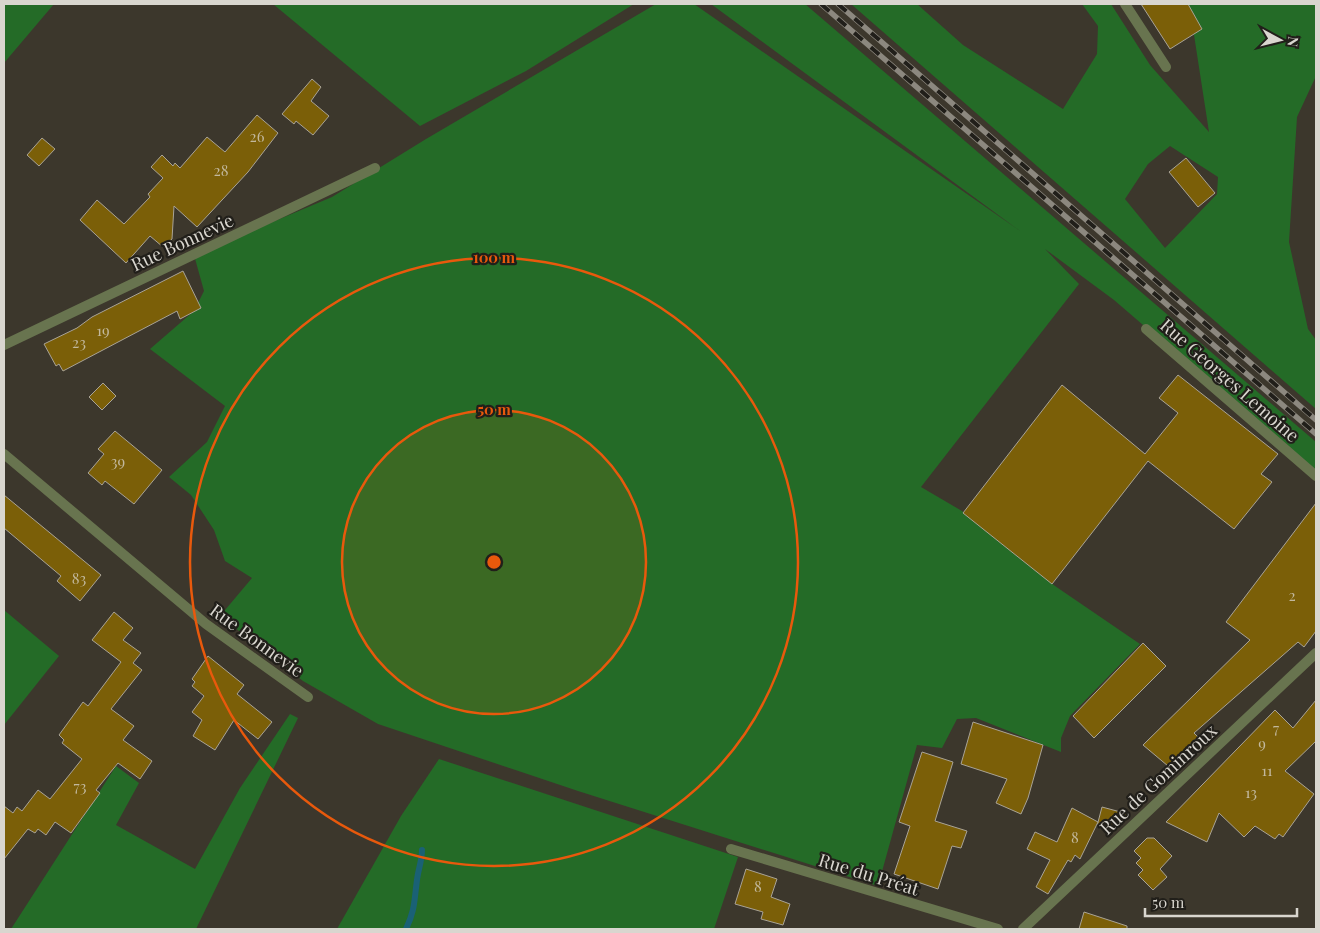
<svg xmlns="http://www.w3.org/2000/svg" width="1320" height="933" viewBox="0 0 1320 933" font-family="'Playfair Display',serif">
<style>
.green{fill:#246b27;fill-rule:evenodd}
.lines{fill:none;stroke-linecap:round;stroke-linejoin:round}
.stream{stroke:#1a6175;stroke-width:6}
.building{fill:#7b5f08;stroke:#a9a396}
.street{stroke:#68744f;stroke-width:10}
.rail-casing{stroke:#8c887f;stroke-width:5.5}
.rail{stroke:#211f1a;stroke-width:4;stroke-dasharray:11;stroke-linecap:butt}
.ring{fill:none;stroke:#e8590c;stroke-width:2.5}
.labels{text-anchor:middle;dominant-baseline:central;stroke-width:4.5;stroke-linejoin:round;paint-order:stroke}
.number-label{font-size:15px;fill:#c2b89d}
.street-label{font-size:18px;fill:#d9d6cf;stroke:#211f1a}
.centre{fill:#e8590c;stroke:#211f1a;stroke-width:2.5}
.ring-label{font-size:15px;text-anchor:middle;font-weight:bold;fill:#e8590c;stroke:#211f1a;stroke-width:4.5;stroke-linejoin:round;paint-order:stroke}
</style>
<rect width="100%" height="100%" fill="#3c372c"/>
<!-- green -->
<g class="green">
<polygon points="4,4 54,4 4,63"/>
<polygon points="273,4 634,4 526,71 420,126"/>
<polygon points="656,4 694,4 1020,231 711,4 805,4 1316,442 1316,474 1114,300 1045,249 1079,284 921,487 962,511 1055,586 1140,644 1070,716 1061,738 1061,752 976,718 957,719 942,748 917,745 878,886 578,791 378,724 303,681 220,616 252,578 225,561 214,530 191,495 169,477 207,442 225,406 150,349 194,311 204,291 194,255 332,197 426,139"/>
<path d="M851,4H917L963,45L1063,109L1097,54L1098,26L1082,4H1111L1150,65L1209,132L1192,22L1182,4H1316V76L1297,117L1289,242L1308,329L1316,340V409ZM1170,146L1218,177L1217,194L1165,248L1125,199L1148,164Z"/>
<polygon points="4,610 59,656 4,725"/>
<polygon points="290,714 298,718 196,929 11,929 116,766 139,783 116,825 195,869 240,788"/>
<polygon points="439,759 738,857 714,929 337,929 401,816"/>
</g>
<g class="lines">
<!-- stream -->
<path class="stream" d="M406,929C415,910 414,902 417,880C418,870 422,861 422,850"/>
</g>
<!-- building -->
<g class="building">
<polygon points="1141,4 1188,4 1202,29 1170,49"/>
<polygon points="312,79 321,87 311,101 329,116 313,135 296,121 294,124 282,114"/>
<polygon points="257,115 278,133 248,172 197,227 174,206 172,239 163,247 150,236 126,263 80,220 97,200 124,224 150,197 148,194 163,178 151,167 162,155 173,166 175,163 180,168 207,137 225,152"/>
<polygon points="42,138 55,149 39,166 27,155"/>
<polygon points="1186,158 1215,193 1198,207 1169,172"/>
<polygon points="183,271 201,308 180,319 177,311 63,371 59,364 56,366 44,344 77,328 92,317"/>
<polygon points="1178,375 1278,454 1261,474 1272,482 1234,529 1148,461 1052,584 963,513 1062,385 1145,454 1178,413 1159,398"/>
<polygon points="103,383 116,396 102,410 89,397"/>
<polygon points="115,431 162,470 134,504 105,481 102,485 88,473 104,454 98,449"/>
<polygon points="4,495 101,575 80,601 57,581 61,576 4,528"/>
<polygon points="1316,503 1316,631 1304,647 1298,642 1194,733 1198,737 1168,766 1143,745 1250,640 1226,622"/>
<polygon points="114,612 133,628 123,640 141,653 133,663 142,670 111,709 134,726 123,740 152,761 140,779 118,763 96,790 100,793 71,833 55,822 46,835 38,829 35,833 28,829 4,859 4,806 13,813 17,807 22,811 38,790 50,799 82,759 62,743 64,740 59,735 83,702 88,706 121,662 92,640"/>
<polygon points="1143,643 1166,666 1094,738 1073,716"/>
<polygon points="208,656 244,685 237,694 272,722 258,739 234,720 215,750 193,736 202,720 192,712 204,696 192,686 195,682 192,679"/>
<polygon points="1316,700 1316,741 1285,771 1314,794 1283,837 1279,834 1275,839 1255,826 1244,837 1219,813 1207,842 1166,822 1275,710 1293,728"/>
<polygon points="973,722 1043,745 1028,798 1021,814 996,803 1007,779 961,764"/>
<polygon points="922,752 953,762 935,821 967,831 961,848 952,846 938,889 894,874 910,826 899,822"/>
<polygon points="1102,807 1128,814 1111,830 1097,826"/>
<polygon points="1072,808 1098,822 1080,859 1075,855 1071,862 1068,860 1048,894 1036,887 1050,860 1027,849 1035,832 1057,842"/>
<polygon points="1147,838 1154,838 1172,856 1160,869 1167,877 1153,890 1138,875 1143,870 1136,863 1141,858 1134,851"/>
<polygon points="746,869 777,879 771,897 790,904 783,925 761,919 763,912 735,904"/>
<polygon points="1084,912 1127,926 1127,929 1079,929"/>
</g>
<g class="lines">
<!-- street -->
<g class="street">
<polyline points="1125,4 1166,67"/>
<polyline points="1146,329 1316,476"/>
<polyline points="4,345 375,168"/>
<polyline points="4,454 206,624 308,697"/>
<polyline points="731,849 998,929"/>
<polyline points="1023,929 1316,653"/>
</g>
<!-- rail casing -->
<g class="rail-casing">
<g id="rail">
<polyline points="821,4 1316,434"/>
<polyline points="838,4 1316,420"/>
</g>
</g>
<!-- rail -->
<use href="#rail" class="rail"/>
</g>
<!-- distance rings -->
<circle cx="494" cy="562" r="152" fill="#e8590c" fill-opacity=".12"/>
<g class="ring">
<circle cx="494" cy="562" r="152"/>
<circle cx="494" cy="562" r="304"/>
</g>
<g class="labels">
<!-- number labels -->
<g class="number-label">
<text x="257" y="136">26</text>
<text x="221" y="170">28</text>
<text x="103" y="330">19</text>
<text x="79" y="342">23</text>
<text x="118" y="461">39</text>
<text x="79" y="578">83</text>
<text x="1292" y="595">2</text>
<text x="1276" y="728">7</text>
<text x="1262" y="743">9</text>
<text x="1267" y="770">11</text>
<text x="80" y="786">73</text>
<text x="1251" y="792">13</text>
<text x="1075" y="837">8</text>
<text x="758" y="886">8</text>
</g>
<!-- street labels -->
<g class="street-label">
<text transform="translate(182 242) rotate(-25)">Rue Bonnevie</text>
<text transform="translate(1230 380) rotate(41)">Rue Georges Lemoine</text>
<text transform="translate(257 640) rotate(36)">Rue Bonnevie</text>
<text transform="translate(1158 779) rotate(-43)">Rue de Gominroux</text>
<text transform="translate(869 874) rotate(17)">Rue du Préat</text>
</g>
</g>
<circle cx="494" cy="562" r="8" class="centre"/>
<g class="ring-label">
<text x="494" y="263">100 m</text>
<text x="494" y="415">50 m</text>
</g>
<!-- border -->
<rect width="1320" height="933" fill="none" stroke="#d9d6cf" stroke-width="10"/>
<!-- north arrow -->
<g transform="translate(1280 40) rotate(97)" stroke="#211f1a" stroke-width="4" paint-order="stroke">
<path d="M0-4L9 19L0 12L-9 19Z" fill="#d9d6cf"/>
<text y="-8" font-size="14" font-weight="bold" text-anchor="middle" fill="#d9d6cf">N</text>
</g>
<!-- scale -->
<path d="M1145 908v8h152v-8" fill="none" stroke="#d9d6cf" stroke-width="2.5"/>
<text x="1152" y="908" font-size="15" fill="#d9d6cf" stroke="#211f1a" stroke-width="4" paint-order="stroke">50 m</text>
</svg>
